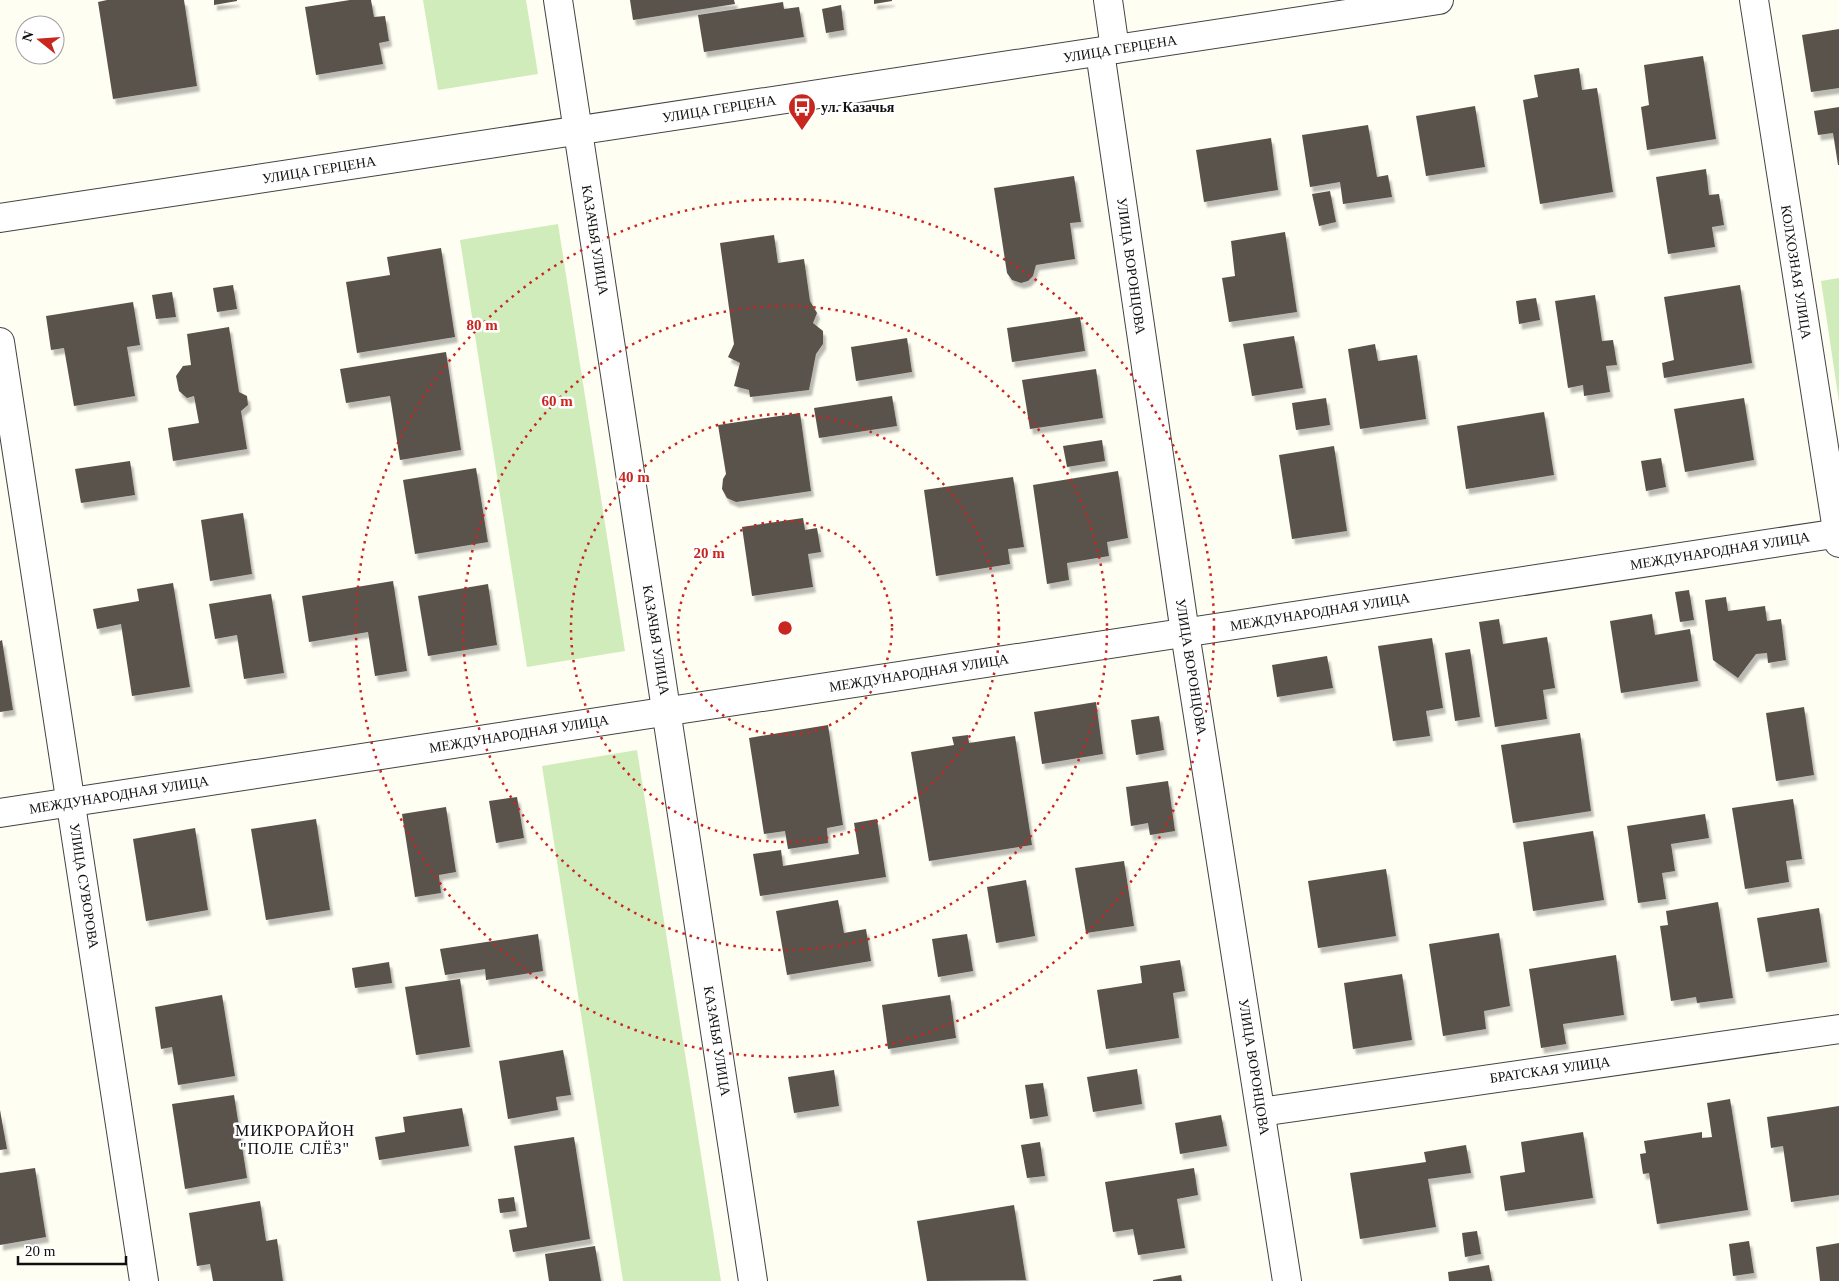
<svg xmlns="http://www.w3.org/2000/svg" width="1839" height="1281" viewBox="0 0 1839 1281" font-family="Georgia,serif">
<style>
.grass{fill:#d0ecba}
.building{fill:#5a524c;filter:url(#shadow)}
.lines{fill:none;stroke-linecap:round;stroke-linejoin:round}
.minor-casing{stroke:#434343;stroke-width:30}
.minor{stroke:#fff;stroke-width:28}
.ring{fill:none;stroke:#c82720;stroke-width:2.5;stroke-dasharray:2.5 5}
.labels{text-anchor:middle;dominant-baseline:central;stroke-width:5;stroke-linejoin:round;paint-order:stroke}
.street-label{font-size:14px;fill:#101010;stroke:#fff}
.poi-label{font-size:14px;font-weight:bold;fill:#101010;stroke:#fff;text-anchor:start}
.quarter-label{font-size:16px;letter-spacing:1px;fill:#101010;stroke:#fff}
.centre{fill:#c82720;stroke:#fff;stroke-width:2.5}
.ring-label{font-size:15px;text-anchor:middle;font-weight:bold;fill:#c82720;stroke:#fff;stroke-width:5;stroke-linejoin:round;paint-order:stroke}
</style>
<defs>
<filter id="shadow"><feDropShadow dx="3" dy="5.5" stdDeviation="1" flood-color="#0004"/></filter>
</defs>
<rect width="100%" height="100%" fill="#fffef3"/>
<!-- grass -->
<g class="grass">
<polygon points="423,0 526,0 538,74 438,90"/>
<polygon points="558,224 625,651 527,667 460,240"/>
<polygon points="1839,278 1839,402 1821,281"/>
<polygon points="637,750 721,1281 623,1281 542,766"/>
</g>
<!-- building -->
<g class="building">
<polygon points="107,0 184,0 197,86 113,99 98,2"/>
<polygon points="214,0 237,0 237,1 214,5"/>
<polygon points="350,0 371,0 374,17 385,16 389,41 379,43 383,64 316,75 305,7"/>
<polygon points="630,0 734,0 735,4 633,20"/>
<polygon points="874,0 892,0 892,1 874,4"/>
<polygon points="783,2 784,9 799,7 804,37 704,52 698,15"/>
<polygon points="841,5 844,30 826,33 822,9"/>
<polygon points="1839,29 1839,88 1811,92 1802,35"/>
<polygon points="1703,56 1716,139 1647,150 1641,107 1649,105 1644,65"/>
<polygon points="1579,68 1582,90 1597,88 1613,192 1540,204 1523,100 1538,97 1534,75"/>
<polygon points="1475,106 1485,167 1426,176 1416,116"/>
<polygon points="1839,107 1839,165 1838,165 1833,133 1818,135 1814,111"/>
<polygon points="1368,125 1377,177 1388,175 1392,197 1343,204 1340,182 1310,187 1302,135"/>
<polygon points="1271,138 1278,190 1204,202 1196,150"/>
<polygon points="1706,169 1709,195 1719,194 1724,225 1712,227 1715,247 1668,254 1656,177"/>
<polygon points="1074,176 1081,222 1070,223 1075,259 1036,265 1033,276 1028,281 1021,283 1012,280 1007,273 994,188"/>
<polygon points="1330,191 1336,222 1319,226 1312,194"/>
<polygon points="1285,232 1297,312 1229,322 1222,278 1235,276 1231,241"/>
<polygon points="774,235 778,263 804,259 810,301 817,313 813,323 823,331 823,344 816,354 809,390 750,397 749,390 734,386 740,363 728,357 734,344 720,243"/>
<polygon points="441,248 455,337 357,353 346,282 390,275 387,257"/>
<polygon points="233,285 237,309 217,312 213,288"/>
<polygon points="1740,285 1752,363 1664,378 1662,363 1674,360 1664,297"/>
<polygon points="172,292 176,317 156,319 152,295"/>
<polygon points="1595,295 1602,341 1613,340 1617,365 1606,366 1610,392 1584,396 1583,385 1568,388 1555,301"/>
<polygon points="1536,298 1540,320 1519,324 1516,301"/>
<polygon points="133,302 140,345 127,347 135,396 74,406 64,348 51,350 46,316"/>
<polygon points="1080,317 1085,351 1012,362 1007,328"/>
<polygon points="229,327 239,392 247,396 248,405 241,411 247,449 173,461 168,428 199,423 194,396 187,398 179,391 176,376 183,366 191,365 187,334"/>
<polygon points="1294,336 1303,388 1252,396 1243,344"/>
<polygon points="907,338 912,372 856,381 851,347"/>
<polygon points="1375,344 1378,361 1417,355 1426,419 1360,429 1348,349"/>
<polygon points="446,352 461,450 400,460 390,396 346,403 340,369"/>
<polygon points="1096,369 1103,418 1030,429 1022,380"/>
<polygon points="892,396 897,426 819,438 814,408"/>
<polygon points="1326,398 1330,425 1296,430 1292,403"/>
<polygon points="1744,398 1754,460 1685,472 1674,409"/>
<polygon points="1544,412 1554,475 1466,489 1457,426"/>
<polygon points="800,413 811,491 736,502 727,498 722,489 723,479 726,474 718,425"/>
<polygon points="1102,440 1105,461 1067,467 1063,446"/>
<polygon points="1334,446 1347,531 1292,539 1279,455"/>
<polygon points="1661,458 1666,487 1646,491 1641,461"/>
<polygon points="130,461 135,495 81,503 75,469"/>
<polygon points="476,468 488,542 415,554 403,480"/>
<polygon points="1118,471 1128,538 1107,542 1109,556 1067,563 1069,580 1047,584 1033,485"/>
<polygon points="1013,477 1024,547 1008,549 1010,564 936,576 924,490"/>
<polygon points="243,513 252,574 210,581 201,520"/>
<polygon points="803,518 805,530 817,528 821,552 808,554 813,587 752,596 742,527"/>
<polygon points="393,581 407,671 375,676 368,632 309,642 302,596"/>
<polygon points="173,583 190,687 132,696 121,624 97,629 93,609 139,601 137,589"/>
<polygon points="488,584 497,645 428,656 418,596"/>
<polygon points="1689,590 1694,620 1680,622 1675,592"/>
<polygon points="271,594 284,673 244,679 237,635 215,639 209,604"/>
<polygon points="1726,597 1728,611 1765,606 1767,621 1781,619 1786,660 1768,663 1767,653 1756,654 1738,678 1713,660 1705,600"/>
<polygon points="1652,614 1655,635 1690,629 1698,681 1621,693 1610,621"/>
<polygon points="1499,619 1503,644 1547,637 1555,688 1543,690 1547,719 1495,727 1479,622"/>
<polygon points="1432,638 1443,708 1426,711 1430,736 1393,741 1378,646"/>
<polygon points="2,640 13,710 0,712 0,641"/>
<polygon points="1470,649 1480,717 1455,721 1445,653"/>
<polygon points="1327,656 1333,688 1277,697 1272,665"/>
<polygon points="1096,702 1103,754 1042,764 1034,712"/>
<polygon points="1804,707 1814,775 1776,781 1766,713"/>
<polygon points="1159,716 1164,750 1136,755 1131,720"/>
<polygon points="828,725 843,825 827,828 828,843 788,849 785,831 764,834 749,738"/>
<polygon points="1580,733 1591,811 1513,823 1501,745"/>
<polygon points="968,735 969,743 1015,736 1032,845 929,861 911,752 954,745 952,737"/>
<polygon points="1168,781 1175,831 1150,835 1148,823 1131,826 1126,787"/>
<polygon points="517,797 524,838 496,843 489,801"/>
<polygon points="1793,799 1802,859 1786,861 1789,882 1745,889 1732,808"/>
<polygon points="446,807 456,872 439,875 441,893 415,897 402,814"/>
<polygon points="1705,814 1709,838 1671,844 1675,871 1662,873 1666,899 1638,903 1627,826"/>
<polygon points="316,819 330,910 266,920 251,829"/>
<polygon points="877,819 886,877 760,896 753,854 781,850 783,866 859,854 854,823"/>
<polygon points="195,828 208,910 146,921 133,839"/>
<polygon points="1593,831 1604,900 1533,911 1523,842"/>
<polygon points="1124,861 1134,926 1086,933 1075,868"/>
<polygon points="1386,869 1396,936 1318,948 1308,881"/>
<polygon points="1026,880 1035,936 996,943 987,887"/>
<polygon points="838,900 844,933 866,929 871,961 787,975 776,911"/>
<polygon points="1718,902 1733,998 1697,1003 1696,997 1671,1001 1660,926 1668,925 1666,911"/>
<polygon points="1819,908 1827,962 1766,972 1757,918"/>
<polygon points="1499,933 1510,1006 1484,1011 1486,1029 1443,1036 1429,944"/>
<polygon points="538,934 543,971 486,980 485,969 445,975 440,949"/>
<polygon points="967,934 973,971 938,977 932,939"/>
<polygon points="1616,955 1624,1015 1563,1024 1566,1044 1541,1048 1529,969"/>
<polygon points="1180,960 1185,991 1173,993 1179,1038 1106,1049 1097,990 1142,983 1140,966"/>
<polygon points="389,962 392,983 355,988 352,968"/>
<polygon points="1402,974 1412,1040 1353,1049 1344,983"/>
<polygon points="460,979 470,1047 416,1055 405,987"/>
<polygon points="222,995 235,1076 178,1085 172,1047 161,1049 155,1007"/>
<polygon points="950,995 956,1038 888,1049 882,1005"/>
<polygon points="563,1050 571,1095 556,1097 558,1110 508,1119 499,1061"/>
<polygon points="1137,1069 1142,1104 1093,1112 1087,1077"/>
<polygon points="834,1070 839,1106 794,1113 788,1077"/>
<polygon points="1043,1083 1048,1116 1030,1119 1025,1085"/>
<polygon points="234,1095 247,1178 185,1189 172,1104"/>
<polygon points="1730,1099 1748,1210 1657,1224 1649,1173 1643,1174 1640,1154 1646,1153 1644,1141 1702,1132 1702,1138 1712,1137 1707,1103"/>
<polygon points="1839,1106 1839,1195 1791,1202 1783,1146 1771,1148 1767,1117"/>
<polygon points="462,1108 469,1146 379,1160 375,1137 405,1132 403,1117"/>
<polygon points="0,1110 7,1149 0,1150"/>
<polygon points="1221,1115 1227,1146 1180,1154 1175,1123"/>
<polygon points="1583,1132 1593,1198 1505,1211 1500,1176 1525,1172 1521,1142"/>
<polygon points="574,1137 590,1239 513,1252 509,1230 527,1227 514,1146"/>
<polygon points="1040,1142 1045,1176 1027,1178 1021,1145"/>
<polygon points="1466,1145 1471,1173 1428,1179 1436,1227 1360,1239 1350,1173 1426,1162 1424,1152"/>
<polygon points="35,1168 46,1237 0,1245 0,1173"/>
<polygon points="1194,1168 1198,1195 1177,1199 1185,1248 1138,1255 1133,1229 1113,1232 1105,1182"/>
<polygon points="514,1197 516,1211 500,1213 498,1199"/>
<polygon points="260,1201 266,1241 277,1239 283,1281 213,1281 210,1264 197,1266 189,1213"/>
<polygon points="1014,1205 1026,1280 927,1281 917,1221"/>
<polygon points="1477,1231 1481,1254 1465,1257 1462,1233"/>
<polygon points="1749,1241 1754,1273 1733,1276 1729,1244"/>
<polygon points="1839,1243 1839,1281 1820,1281 1816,1247"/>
<polygon points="595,1246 601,1281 549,1281 545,1254"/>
<polygon points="1489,1265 1492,1281 1449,1281 1448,1272"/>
<polygon points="1181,1275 1182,1281 1153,1281 1153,1280"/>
</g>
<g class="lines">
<!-- minor casing -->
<g class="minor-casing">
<g id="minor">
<polyline points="558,0 753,1281"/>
<polyline points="1108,0 1115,49"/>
<polyline points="1754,0 1839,543"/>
<polyline points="1100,52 1185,633 1287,1281"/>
<polyline points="0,218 1439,0"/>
<polyline points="0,342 144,1281"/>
<polyline points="0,813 1839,533"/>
<polyline points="1261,1112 1839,1029"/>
</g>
</g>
<!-- minor -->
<use href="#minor" class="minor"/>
</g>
<!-- distance rings -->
<g class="ring">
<circle cx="785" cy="628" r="107"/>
<circle cx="785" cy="628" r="214"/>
<circle cx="785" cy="628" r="322"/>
<circle cx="785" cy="628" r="429"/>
</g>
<!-- icons -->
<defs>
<g id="bus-pin" transform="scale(1.4375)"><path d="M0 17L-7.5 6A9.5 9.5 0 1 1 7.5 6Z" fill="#c82720" stroke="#fff"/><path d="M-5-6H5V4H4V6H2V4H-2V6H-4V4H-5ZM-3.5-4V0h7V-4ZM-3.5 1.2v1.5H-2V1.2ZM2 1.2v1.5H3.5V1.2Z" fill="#fff"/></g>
</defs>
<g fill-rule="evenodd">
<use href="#bus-pin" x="802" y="107"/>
</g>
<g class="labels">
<!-- street labels -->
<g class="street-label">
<text transform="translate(1120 49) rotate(-9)">УЛИЦА ГЕРЦЕНА</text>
<text transform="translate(719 109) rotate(-9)">УЛИЦА ГЕРЦЕНА</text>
<text transform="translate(319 170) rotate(-9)">УЛИЦА ГЕРЦЕНА</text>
<text transform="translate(595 240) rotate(81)">КАЗАЧЬЯ УЛИЦА</text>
<text transform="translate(1131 266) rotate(82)">УЛИЦА ВОРОНЦОВА</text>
<text transform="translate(1796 272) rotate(81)">КОЛХОЗНАЯ УЛИЦА</text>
<text transform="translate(1720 551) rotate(-9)">МЕЖДУНАРОДНАЯ УЛИЦА</text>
<text transform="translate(1320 612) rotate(-9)">МЕЖДУНАРОДНАЯ УЛИЦА</text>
<text transform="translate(656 640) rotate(81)">КАЗАЧЬЯ УЛИЦА</text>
<text transform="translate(1191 667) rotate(81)">УЛИЦА ВОРОНЦОВА</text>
<text transform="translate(919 673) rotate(-9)">МЕЖДУНАРОДНАЯ УЛИЦА</text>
<text transform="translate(519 734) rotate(-9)">МЕЖДУНАРОДНАЯ УЛИЦА</text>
<text transform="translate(119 795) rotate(-9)">МЕЖДУНАРОДНАЯ УЛИЦА</text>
<text transform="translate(84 886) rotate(81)">УЛИЦА СУВОРОВА</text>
<text transform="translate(717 1041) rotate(81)">КАЗАЧЬЯ УЛИЦА</text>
<text transform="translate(1254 1067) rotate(81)">УЛИЦА ВОРОНЦОВА</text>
<text transform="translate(1550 1070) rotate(-8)">БРАТСКАЯ УЛИЦА</text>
</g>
<!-- poi labels -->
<g class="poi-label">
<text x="821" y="107">ул. Казачья</text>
</g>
<!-- quarter labels -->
<g class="quarter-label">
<text x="295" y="1130">МИКРОРАЙОН<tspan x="295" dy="18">"ПОЛЕ СЛЁЗ"</tspan></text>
</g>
</g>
<circle cx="785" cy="628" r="8" class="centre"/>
<g class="ring-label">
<text x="482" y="330">80 m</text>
<text x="557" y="406">60 m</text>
<text x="634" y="482">40 m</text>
<text x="709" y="558">20 m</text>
</g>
<!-- north arrow -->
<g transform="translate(40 40) rotate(287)"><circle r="24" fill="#ffffff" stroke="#9f9f9f"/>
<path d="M0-4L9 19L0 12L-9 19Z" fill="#c82720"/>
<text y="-8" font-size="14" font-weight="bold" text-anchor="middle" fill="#101010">N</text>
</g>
<!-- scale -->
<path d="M18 1256v8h108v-8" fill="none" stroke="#101010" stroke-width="2.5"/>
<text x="25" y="1256" font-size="15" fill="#101010" stroke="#ffffff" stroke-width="4" paint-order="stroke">20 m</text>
</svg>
